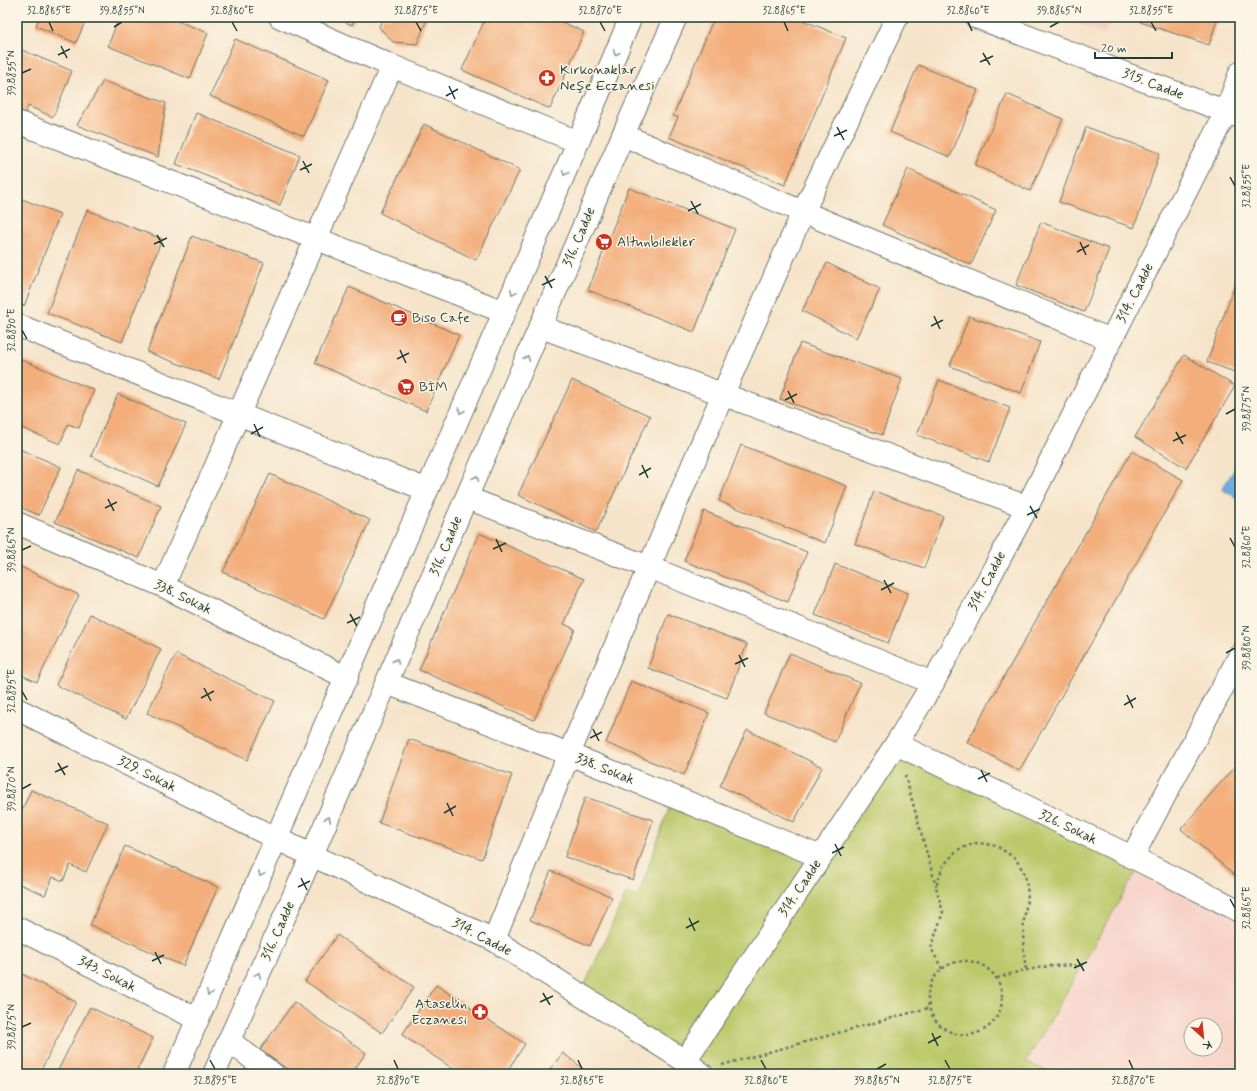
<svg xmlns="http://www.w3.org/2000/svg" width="1257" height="1091" viewBox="0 0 1257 1091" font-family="Mynerve,sans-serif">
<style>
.built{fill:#f7d1c8;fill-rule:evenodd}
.green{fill:#bbc96b;stroke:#6d8350}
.water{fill:#6eace0;stroke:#46748a}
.building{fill:#f3ae7b}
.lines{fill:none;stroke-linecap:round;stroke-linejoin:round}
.minor-casing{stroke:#6a7768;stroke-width:24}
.tertiary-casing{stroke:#6a7768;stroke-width:24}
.path{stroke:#6a7768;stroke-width:2.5;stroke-dasharray:3 3;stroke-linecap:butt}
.minor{stroke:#fff;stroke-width:22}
.tertiary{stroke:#fff;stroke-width:22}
.oneway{stroke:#8f9e9a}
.ticks{fill:none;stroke:#1f3d34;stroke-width:1.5}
.labels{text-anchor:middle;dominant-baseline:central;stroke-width:3;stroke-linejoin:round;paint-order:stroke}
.poi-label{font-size:14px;fill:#1f3d34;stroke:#fcf5e5;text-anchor:start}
.street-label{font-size:14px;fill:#1f3d34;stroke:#fcf5e5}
.neatline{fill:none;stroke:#1f3d34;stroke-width:1.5}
.ticks-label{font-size:10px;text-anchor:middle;fill:#1f3d34}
</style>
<rect width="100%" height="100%" fill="#fcf5e5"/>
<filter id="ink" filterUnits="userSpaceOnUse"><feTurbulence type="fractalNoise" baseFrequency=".025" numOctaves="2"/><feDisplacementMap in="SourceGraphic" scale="8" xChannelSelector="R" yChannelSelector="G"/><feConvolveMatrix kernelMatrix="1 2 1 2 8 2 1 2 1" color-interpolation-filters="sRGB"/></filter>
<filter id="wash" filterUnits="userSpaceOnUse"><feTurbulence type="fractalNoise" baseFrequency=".012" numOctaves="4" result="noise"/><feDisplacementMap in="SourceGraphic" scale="16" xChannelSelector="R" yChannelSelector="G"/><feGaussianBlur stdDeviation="0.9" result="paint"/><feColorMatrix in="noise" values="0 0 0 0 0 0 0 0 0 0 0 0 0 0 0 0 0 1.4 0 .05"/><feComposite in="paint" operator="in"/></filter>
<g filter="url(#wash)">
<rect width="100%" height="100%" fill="#f6e4ca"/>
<!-- built -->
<g class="built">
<polygon points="1061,17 1111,17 1105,34"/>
<path d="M1142,862L1240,911V1074H1053L1026,1062ZM1191,1025H1215V1049H1191Z"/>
</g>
<!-- green -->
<polygon class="green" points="896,744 1142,862 1026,1062 1053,1074 702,1074 580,995 626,894 638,896 673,797 821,857"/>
<!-- water -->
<polygon class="water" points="1240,461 1240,500 1222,489"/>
<g id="blocks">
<!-- building -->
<g class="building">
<polygon points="39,17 87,17 76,43 36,26"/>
<polygon points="119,17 168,17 208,33 190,79 108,46"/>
<polygon points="334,17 356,17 352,25"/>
<polygon points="383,17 428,17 417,44 393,42 379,27"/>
<polygon points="486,17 551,17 584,32 550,109 462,70"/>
<polygon points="718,17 795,17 846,38 785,185 669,137 678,117 673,116 711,25"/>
<polygon points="1142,17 1218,17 1209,45 1140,22"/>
<polygon points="235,39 329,80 304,136 210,96"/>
<polygon points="17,48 72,71 53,117 28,106 25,114 17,110"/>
<polygon points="918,65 978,90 950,157 890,132"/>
<polygon points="103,81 166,103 158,157 77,125"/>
<polygon points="1007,94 1063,119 1030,191 975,165"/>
<polygon points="196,113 300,155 280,205 176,164"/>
<polygon points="424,124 520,170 476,260 380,213"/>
<polygon points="1086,127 1160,153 1134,228 1059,202"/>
<polygon points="908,169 996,210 971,265 882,225"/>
<polygon points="629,188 735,229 694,332 588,290"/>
<polygon points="17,197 60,214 24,306 17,303"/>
<polygon points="87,210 162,239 122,342 47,313"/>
<polygon points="1041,222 1109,249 1084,312 1016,285"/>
<polygon points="192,236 264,263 219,379 147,352"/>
<polygon points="827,263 880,289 856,338 802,311"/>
<polygon points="1240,271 1240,374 1207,362"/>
<polygon points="349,287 459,335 426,411 315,363"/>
<polygon points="969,316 1040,342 1021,393 950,366"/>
<polygon points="800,343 902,379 882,435 780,399"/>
<polygon points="1184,355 1235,386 1186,468 1135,437"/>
<polygon points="17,358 94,390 79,428 68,424 60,444 17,426"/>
<polygon points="572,380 650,416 596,532 518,495"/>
<polygon points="939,380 1010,408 989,462 917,435"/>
<polygon points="118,394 186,424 158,486 91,456"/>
<polygon points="741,445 847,486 825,543 719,501"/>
<polygon points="17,448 61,467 39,515 17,506"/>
<polygon points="1132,451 1183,480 1019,771 967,742"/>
<polygon points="78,470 161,506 139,558 55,522"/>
<polygon points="270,474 370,520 324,619 223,572"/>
<polygon points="874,491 943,516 924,568 855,544"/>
<polygon points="704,511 807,552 788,602 684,561"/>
<polygon points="479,533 584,579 564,624 575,629 534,720 419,670"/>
<polygon points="835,564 908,593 888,643 815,615"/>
<polygon points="17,565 79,595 37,682 17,673"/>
<polygon points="90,614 161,649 126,719 56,685"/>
<polygon points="668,614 747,644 727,698 648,668"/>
<polygon points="790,653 860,683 835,742 764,713"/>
<polygon points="176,654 275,701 247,760 147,713"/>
<polygon points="631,681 709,713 684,775 606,743"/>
<polygon points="747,730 822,767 794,822 720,786"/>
<polygon points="409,739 512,775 482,859 379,823"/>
<polygon points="1235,766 1240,770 1240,880 1181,829"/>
<polygon points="31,790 108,823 86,872 70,865 63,881 53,877 45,895 17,883 17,821"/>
<polygon points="585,797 653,820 633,880 565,857"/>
<polygon points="125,846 218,887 183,966 90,925"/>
<polygon points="551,871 612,897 590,946 530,920"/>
<polygon points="337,935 414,987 382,1033 305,981"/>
<polygon points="20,973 76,1002 39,1074 17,1074 17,978"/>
<polygon points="436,985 525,1044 505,1074 461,1074 402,1035"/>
<polygon points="294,1002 366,1053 351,1074 294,1074 260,1050"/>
<polygon points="90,1007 153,1038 135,1074 56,1074"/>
<polygon points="563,1053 590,1074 546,1074"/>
</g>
</g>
</g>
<g filter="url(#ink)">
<use href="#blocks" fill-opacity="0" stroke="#6a7768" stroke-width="1"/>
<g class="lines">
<!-- minor casing -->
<g class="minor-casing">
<g id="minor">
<polyline points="280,17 392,66 578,142"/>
<polyline points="17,122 504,312"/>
<polyline points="623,135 803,212 1111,340"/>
<polyline points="17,325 427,490"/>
<polyline points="541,327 1027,507"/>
<polyline points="467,498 649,567 933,683"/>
<polyline points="17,523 163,586 347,678"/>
<polyline points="163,586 392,66"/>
<polyline points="387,683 569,754 821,857"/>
<polyline points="17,709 277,839 494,940 685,1061 702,1074"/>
<polyline points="896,744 1132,857 1240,911"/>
<polyline points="1132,857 1240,655"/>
<polyline points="17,928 197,1019"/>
<polyline points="494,940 569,754 723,394 803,212 897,17"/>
<polyline points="229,1041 273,1074"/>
<polyline points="685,1061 896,744 933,683 1027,507 1226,112 1240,73"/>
</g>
</g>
<!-- tertiary casing -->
<g class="tertiary-casing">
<g id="tertiary">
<polyline points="976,17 1240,117"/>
<polyline points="174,1074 578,142 631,17"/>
<polyline points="214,1074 312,855 623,135 676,17"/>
</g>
</g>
<!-- path -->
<g class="path">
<polyline points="905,775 936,886"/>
<circle cx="965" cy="998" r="37"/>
<polyline points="942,969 931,948 943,912 936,887 943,866 957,850 975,843 995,845 1015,858 1025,874 1028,894 1024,920 1023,947 1026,970"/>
<polyline points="997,978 1021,971 1050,966 1083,965"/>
<polyline points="722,1065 928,1008"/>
</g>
<!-- minor -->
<use href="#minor" class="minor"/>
<!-- tertiary -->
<use href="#tertiary" class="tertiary"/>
</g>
<!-- one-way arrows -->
<defs><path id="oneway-chevron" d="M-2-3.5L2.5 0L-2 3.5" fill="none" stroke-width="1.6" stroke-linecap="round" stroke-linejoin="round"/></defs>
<g class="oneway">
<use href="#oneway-chevron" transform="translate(616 53) rotate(113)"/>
<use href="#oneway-chevron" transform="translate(565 173) rotate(114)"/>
<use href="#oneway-chevron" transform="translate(513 292) rotate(114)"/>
<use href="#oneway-chevron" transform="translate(527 358) rotate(-67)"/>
<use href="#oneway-chevron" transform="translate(461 411) rotate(113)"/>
<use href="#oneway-chevron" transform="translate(476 478) rotate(-67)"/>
<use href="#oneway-chevron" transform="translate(396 661) rotate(-67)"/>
<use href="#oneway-chevron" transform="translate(328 819) rotate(-66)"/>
<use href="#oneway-chevron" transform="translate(261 874) rotate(114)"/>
<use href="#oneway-chevron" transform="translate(258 975) rotate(-66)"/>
<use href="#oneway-chevron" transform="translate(209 993) rotate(114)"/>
</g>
</g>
<!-- ticks -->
<path class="ticks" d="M49,22L53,31M232,22L237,31M416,22L421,31M600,22L605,31M784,22L788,31M968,22L972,31M1151,22L1156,31M114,27L122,22M1050,27L1059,22M61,46L67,58M983,53L990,65M58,55L70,49M980,62L993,56M22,73L31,69M449,86L455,99M446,96L458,89M837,127L844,140M834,136L847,130M303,161L309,173M300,170L312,164M1230,177L1235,186M691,201L698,214M688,211L701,204M157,235L164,247M1080,242L1086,255M154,244L167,238M1077,252L1089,245M545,276L552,288M542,285L555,279M934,316L940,329M931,326L943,320M22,330L27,339M400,350L406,363M397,359L409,353M788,391L794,403M785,400L797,394M1226,414L1235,409M254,424L260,437M1176,432L1183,444M251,434L263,427M1173,441L1186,435M642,465L648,478M639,475L651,468M108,499L114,511M1030,506L1037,518M105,508L117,502M1027,515L1040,509M1230,538L1235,547M496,539L502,552M493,549L506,543M22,550L31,546M884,580L891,593M881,590L894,583M350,614L357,626M347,623L360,617M1226,653L1235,648M739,655L745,667M735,664L748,658M204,688L211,701M22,691L27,700M1127,695L1133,708M201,698L214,691M1124,705L1136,698M593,729L599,741M590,738L602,732M58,763L65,775M981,770L987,782M55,772L68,766M978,779L990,773M22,789L31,784M447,803L453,816M444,813L456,806M835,844L841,856M832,853L844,847M301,878L307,890M298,887L310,881M1230,899L1235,908M689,918L695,931M686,928L699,921M155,952L161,964M1077,959L1084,971M152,961L164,955M1074,968L1087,962M543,993L550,1005M540,1002L553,996M22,1027L31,1023M932,1033L938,1046M928,1043L941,1036M210,1060L215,1069M394,1060L398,1069M578,1060L582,1069M761,1060L766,1069M945,1060L950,1069M1129,1060L1133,1069M877,1069L886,1064"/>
<!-- icons -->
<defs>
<g id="pharmacy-disc" transform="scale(0.9)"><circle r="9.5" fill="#c8321e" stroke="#fcf5e5"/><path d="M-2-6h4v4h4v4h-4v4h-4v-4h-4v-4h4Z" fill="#fff"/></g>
<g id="supermarket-disc" transform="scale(0.9)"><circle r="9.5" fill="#c8321e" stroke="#fcf5e5"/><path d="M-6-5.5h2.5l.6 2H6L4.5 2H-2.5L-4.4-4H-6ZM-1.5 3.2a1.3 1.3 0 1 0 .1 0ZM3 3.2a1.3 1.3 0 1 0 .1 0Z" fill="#fff"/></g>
<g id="cafe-disc" transform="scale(0.9)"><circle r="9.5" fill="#c8321e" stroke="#fcf5e5"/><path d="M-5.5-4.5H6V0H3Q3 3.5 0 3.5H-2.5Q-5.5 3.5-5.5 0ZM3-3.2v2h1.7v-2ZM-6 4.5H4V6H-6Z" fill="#fff"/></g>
</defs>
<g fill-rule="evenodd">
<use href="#pharmacy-disc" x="547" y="78"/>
<use href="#supermarket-disc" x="604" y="242"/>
<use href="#cafe-disc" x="399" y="318"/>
<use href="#supermarket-disc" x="406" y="387"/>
<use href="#pharmacy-disc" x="480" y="1012"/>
</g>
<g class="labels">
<!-- poi labels -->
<g class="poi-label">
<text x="560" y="70">Kırkonaklar<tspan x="560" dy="16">Neşe Eczanesi</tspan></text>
<text x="617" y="242">Altunbilekler</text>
<text x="412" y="318">Biso Cafe</text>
<text x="419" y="387">BİM</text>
<text x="467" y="1004" text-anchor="end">Ataselin<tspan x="467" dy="16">Eczanesi</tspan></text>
</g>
<!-- street labels -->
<g class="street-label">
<text transform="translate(1153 84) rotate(21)">315. Cadde</text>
<text transform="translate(579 237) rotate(-67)">316. Cadde</text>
<text transform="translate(1135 293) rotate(-63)">314. Cadde</text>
<text transform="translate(446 546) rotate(-67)">316. Cadde</text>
<text transform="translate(987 581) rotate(-62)">314. Cadde</text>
<text transform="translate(183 597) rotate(26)">338. Sokak</text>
<text transform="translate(605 769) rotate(22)">338. Sokak</text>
<text transform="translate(147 774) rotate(27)">329. Sokak</text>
<text transform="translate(1068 827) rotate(26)">326. Sokak</text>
<text transform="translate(800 888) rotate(-56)">314. Cadde</text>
<text transform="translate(278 931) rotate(-66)">316. Cadde</text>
<text transform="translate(482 937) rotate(28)">314. Cadde</text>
<text transform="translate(107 974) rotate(27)">343. Sokak</text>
</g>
</g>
<!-- margin -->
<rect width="1257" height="1091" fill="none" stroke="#fcf5e5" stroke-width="44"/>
<!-- north arrow -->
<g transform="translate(1203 1037) rotate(153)"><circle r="19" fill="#fcf5e5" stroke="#a4ab9e"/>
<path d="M0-3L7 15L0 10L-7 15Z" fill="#c8321e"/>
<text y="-6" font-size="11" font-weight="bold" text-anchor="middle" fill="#1f3d34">K</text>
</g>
<!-- scale -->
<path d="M1095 52v6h77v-6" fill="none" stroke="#1f3d34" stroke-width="2"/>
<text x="1101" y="52" font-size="12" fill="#1f3d34" stroke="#fcf5e5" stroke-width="3" paint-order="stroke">20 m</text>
<rect x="22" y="22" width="1213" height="1047" class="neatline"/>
<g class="ticks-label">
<text x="49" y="14">32.8885°E</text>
<text x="122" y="14">39.8855°N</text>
<text x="232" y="14">32.8880°E</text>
<text x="416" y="14">32.8875°E</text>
<text x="600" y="14">32.8870°E</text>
<text x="784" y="14">32.8865°E</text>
<text x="968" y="14">32.8860°E</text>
<text x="1059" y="14">39.8865°N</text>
<text x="1151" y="14">32.8855°E</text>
<text transform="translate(11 73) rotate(-90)" y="4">39.8855°N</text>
<text transform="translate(1246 186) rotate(-90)" y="4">32.8855°E</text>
<text transform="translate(11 330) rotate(-90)" y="4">32.8890°E</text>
<text transform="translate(1246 409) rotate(-90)" y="4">39.8875°N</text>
<text transform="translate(1246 547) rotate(-90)" y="4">32.8860°E</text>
<text transform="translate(11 550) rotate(-90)" y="4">39.8865°N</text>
<text transform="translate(1246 648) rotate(-90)" y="4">39.8880°N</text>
<text transform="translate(11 691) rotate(-90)" y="4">32.8895°E</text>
<text transform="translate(11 789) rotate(-90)" y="4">39.8870°N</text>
<text transform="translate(1246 908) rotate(-90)" y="4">32.8865°E</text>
<text transform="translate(11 1027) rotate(-90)" y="4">39.8875°N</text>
<text x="215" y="1084">32.8895°E</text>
<text x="398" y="1084">32.8890°E</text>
<text x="582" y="1084">32.8885°E</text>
<text x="766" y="1084">32.8880°E</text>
<text x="877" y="1084">39.8885°N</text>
<text x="950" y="1084">32.8875°E</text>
<text x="1133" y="1084">32.8870°E</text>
</g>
</svg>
